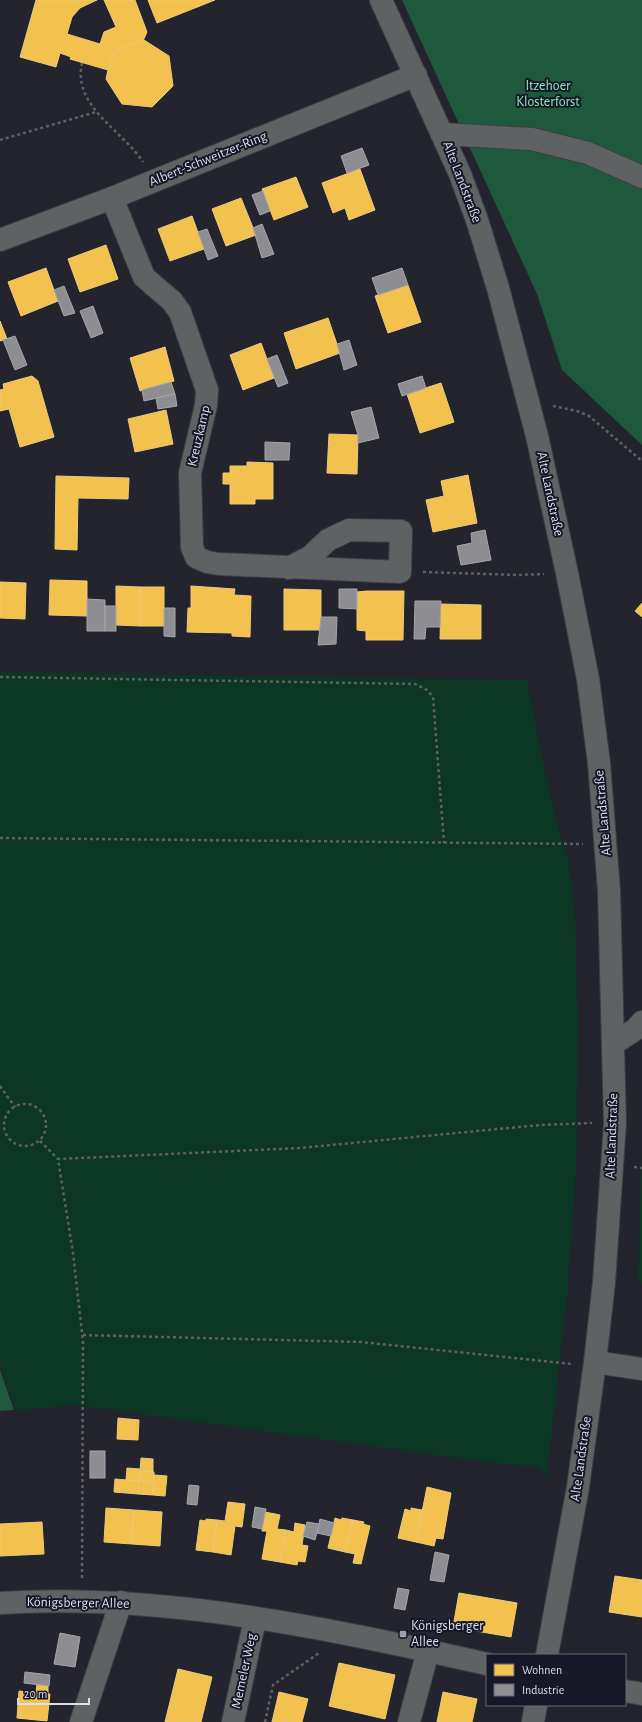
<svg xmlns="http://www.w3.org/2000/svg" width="642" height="1722" viewBox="0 0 642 1722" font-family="'Alegreya Sans',sans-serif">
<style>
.green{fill:#0c3724}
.forest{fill:#1f593d}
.homes{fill:#f2c14e;stroke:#ebca7d}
.industry{fill:#8d8d92;stroke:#a5a5ac}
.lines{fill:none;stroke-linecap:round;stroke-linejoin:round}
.minor-casing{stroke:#3e3f47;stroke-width:24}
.path{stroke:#5e6062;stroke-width:2.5;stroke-dasharray:3 3;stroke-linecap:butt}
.minor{stroke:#5f6262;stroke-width:22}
.poi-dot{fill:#9b9da8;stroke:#161828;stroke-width:1.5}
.labels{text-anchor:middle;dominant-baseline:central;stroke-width:4;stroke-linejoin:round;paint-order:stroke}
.park-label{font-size:14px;fill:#8ce9b3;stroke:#161828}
.street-label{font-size:14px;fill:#dcdeea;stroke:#161828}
.poi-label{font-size:14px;fill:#dcdeea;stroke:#161828;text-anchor:start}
</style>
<rect width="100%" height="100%" fill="#23242e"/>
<!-- green -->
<g class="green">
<polygon points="0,672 527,680 545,772 562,841 568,858 575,914 578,1018 577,1152 568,1290 547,1477 536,1467 485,1462 75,1405 16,1411 0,1363"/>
<polygon points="642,1147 642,1283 638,1282"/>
</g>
<!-- forest -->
<g class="forest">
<polygon points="402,0 642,0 642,445 562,370 537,294"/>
<polygon points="0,1370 14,1410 0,1411"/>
</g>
<!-- homes -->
<g class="homes">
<polygon points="36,0 97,0 80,8 72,17 67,34 100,44 104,32 116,27 104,0 135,0 147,32 143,41 115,50 108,70 70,59 71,57 60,53 56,67 20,57"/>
<polygon points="148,0 215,0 157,23"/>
<polygon points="144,40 169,56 173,86 152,107 122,104 106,79 108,70 115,50"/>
<polygon points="360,169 375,210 349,220 345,208 333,213 322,183"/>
<polygon points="296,177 308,207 274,220 262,189"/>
<polygon points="241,198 256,235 226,246 212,209"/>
<polygon points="192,216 204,249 170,261 158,229"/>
<polygon points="106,245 118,279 80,292 68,259"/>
<polygon points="46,268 58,301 21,316 8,282"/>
<polygon points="408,285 421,322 388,333 375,296"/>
<polygon points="328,318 340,353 296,369 284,333"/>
<polygon points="0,321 7,339 0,341"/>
<polygon points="261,343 274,378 243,390 230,355"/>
<polygon points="165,347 174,381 140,391 130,358"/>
<polygon points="32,376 38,381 54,437 20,447 9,409 0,411 0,390 4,389 3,384"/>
<polygon points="441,383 454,422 420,433 407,394"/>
<polygon points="166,410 173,444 135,452 128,419"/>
<polygon points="329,434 358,435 357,474 327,473"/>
<polygon points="247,462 273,463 273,499 255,499 255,504 230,504 230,484 223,484 223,473 230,473 230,466 247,466"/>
<polygon points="468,475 477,523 433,532 426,500 444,496 441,481"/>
<polygon points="56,476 129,478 128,499 78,498 77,550 55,549"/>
<polygon points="50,580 87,581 87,616 49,615"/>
<polygon points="0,582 26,583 25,619 0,618"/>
<polygon points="116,586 140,587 140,626 116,625"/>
<polygon points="191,586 235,589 234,595 251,596 250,637 232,636 232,633 187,632 188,608 191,608"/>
<rect x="140" y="587" width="24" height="39"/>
<polygon points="284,589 321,590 321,630 284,630"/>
<polygon points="367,591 404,591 403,640 366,640 366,631 357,630 357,592"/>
<polygon points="642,603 642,617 635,611"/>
<polygon points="441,604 481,605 481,639 440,639"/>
<polygon points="118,1418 139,1420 138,1440 117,1439"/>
<polygon points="141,1458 153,1459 153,1472 140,1471"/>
<polygon points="127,1468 140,1469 139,1481 126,1480"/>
<polygon points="140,1471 154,1472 154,1482 139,1481"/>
<polygon points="154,1475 167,1476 165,1496 153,1495"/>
<polygon points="115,1479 139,1481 138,1494 114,1492"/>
<polygon points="139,1481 154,1482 153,1495 138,1494"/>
<polygon points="427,1487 451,1493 443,1539 436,1538 434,1546 416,1542"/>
<polygon points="228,1502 245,1504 242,1527 235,1526 231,1555 213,1552 217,1520 225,1521"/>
<polygon points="106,1508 134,1510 132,1544 104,1542"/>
<polygon points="411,1508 422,1510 416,1542 398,1538 405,1509 411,1511"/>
<polygon points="134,1510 162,1512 160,1546 132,1544"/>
<polygon points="265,1512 280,1515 277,1529 286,1530 280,1562 262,1559 267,1531 262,1531"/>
<polygon points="335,1518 341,1520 342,1518 353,1520 345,1552 328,1548"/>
<polygon points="206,1519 217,1520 213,1552 196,1550 200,1520 206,1521"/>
<polygon points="353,1520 364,1522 363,1524 370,1526 361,1564 353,1563 355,1554 345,1552"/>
<polygon points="42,1522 44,1554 0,1556 0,1524"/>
<polygon points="295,1523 305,1525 302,1545 308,1546 305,1562 298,1561 297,1565 280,1562 286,1530 294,1532"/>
<polygon points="615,1576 642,1580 642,1617 609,1612"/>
<polygon points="459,1593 517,1603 511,1637 453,1627"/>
<polygon points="339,1663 395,1675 385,1719 329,1706"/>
<polygon points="178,1669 212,1677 201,1722 165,1722"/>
<polygon points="37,1684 48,1686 48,1694 50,1694 47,1721 17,1718 19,1691 36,1693"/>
<polygon points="279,1692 308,1699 302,1722 272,1722"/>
<polygon points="443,1692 477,1699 472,1722 437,1722"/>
</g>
<!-- industry -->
<g class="industry">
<polygon points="362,148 369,165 347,173 341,156"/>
<polygon points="263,191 270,211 260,215 252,195"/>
<polygon points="262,224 274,254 262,258 253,228"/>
<polygon points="207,229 218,256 208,260 198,232"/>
<polygon points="402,268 408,285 378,295 372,278"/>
<polygon points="64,286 75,313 64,316 54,290"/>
<polygon points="93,306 103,333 91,338 80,311"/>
<polygon points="15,336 27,365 15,370 3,340"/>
<polygon points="349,340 357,365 344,370 337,344"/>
<polygon points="277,355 288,383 278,387 267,359"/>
<polygon points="422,376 426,388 402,396 398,384"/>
<polygon points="171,382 175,394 144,401 142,390"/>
<polygon points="175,394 177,406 158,409 156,398"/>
<polygon points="371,407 379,438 358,443 358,435 351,412"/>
<polygon points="265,442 290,443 289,460 265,460"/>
<polygon points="485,530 491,560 461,565 457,546 472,543 471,533"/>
<polygon points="339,589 357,589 357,609 339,608"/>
<polygon points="87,599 105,600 105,631 87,631"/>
<polygon points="415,601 441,601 440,627 426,627 425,639 414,639"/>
<rect x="105" y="606" width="11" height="25"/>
<polygon points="164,608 175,608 175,637 164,636"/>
<polygon points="321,617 337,617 336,644 318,645"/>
<rect x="90" y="1451" width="15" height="27"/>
<polygon points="189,1485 199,1486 197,1505 187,1504"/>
<polygon points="255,1507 266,1509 262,1529 252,1527"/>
<polygon points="320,1519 334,1523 331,1536 317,1533"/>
<polygon points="307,1522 319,1524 315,1540 303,1536"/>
<polygon points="435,1552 449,1555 444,1582 430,1580"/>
<polygon points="398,1588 409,1590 405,1610 394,1608"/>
<polygon points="60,1633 80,1637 75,1667 54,1664"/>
<polygon points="25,1672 50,1675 49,1686 24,1683"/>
</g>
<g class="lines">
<!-- minor casing -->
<g class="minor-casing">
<g id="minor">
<polyline points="381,0 460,174 477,220 498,288 537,436 567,573 588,679 599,763 609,891 615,1123 604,1282 595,1362 578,1487 547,1655"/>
<polyline points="442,134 532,139 588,153 642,177"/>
<polyline points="112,198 144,277 172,301 180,312 207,390 206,405 190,473 192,547 196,557 207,562 219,564 400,572 401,531 349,530 328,540 310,557 289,568"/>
<polyline points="0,240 112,198 416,75"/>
<polyline points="613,1044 636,1029 642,1022"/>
<polyline points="595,1362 642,1369"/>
<path d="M0,1603C164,1593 327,1628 487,1664"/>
<polyline points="625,1691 642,1694"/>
<polyline points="81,1722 121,1602"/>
<polyline points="233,1722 255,1619"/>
<polyline points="409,1722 428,1651"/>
<polyline points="533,1722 536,1705"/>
</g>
</g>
<!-- path -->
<g class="path">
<path d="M82,63C72,106 122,130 143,162"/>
<polyline points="0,140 96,112"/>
<polyline points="553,406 577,411 589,416 642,461"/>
<polyline points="423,572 518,575 544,574"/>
<polyline points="0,677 415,684 427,690 433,697 444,843"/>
<polyline points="0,838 583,844"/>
<polyline points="0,1086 15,1107"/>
<circle cx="25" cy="1125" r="21"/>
<polyline points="40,1141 58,1159"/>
<polyline points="634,1167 642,1168"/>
<polyline points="83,1335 361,1342 572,1364"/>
<polyline points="82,1578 83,1342 73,1253 58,1159 300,1148 540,1125 592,1123"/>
<polyline points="265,1722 273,1685 319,1653"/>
</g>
<!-- minor -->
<use href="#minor" class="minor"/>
</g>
<!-- markers -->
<rect class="poi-dot" x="399" y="1630" width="8" height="8" rx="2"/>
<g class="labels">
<!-- park labels -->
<g class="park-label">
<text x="548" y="86">Itzehoer<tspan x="548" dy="16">Klosterforst</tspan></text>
</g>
<!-- street labels -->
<g class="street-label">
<text transform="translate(208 159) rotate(-22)">Albert-Schweitzer-Ring</text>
<text transform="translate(462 182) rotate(69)">Alte Landstraße</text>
<text transform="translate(199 436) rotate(-77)">Kreuzkamp</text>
<text transform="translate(550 494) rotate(78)">Alte Landstraße</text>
<text transform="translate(603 813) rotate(-95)">Alte Landstraße</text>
<text transform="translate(612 1136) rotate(-88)">Alte Landstraße</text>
<text transform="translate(581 1459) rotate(-82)">Alte Landstraße</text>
<text transform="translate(78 1603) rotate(1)">Königsberger Allee</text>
<text transform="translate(244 1671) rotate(-78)">Memeler Weg</text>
</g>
<!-- poi labels -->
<g class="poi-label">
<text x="411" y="1626">Königsberger<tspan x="411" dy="16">Allee</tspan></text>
</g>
</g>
<!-- legend -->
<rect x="486" y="1654" width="140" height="52" fill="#161828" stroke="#656776"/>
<rect x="494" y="1664" width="20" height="12" fill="#f2c14e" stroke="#656776"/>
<text x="522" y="1674" font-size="12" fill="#dcdeea">Wohnen</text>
<rect x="494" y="1684" width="20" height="12" fill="#8d8d92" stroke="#656776"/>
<text x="522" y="1694" font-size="12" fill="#dcdeea">Industrie</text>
<!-- scale -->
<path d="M18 1698v6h71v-6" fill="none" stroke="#dcdeea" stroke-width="2"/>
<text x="24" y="1698" font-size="12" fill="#dcdeea" stroke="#161828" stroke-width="3" paint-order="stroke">20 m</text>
</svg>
